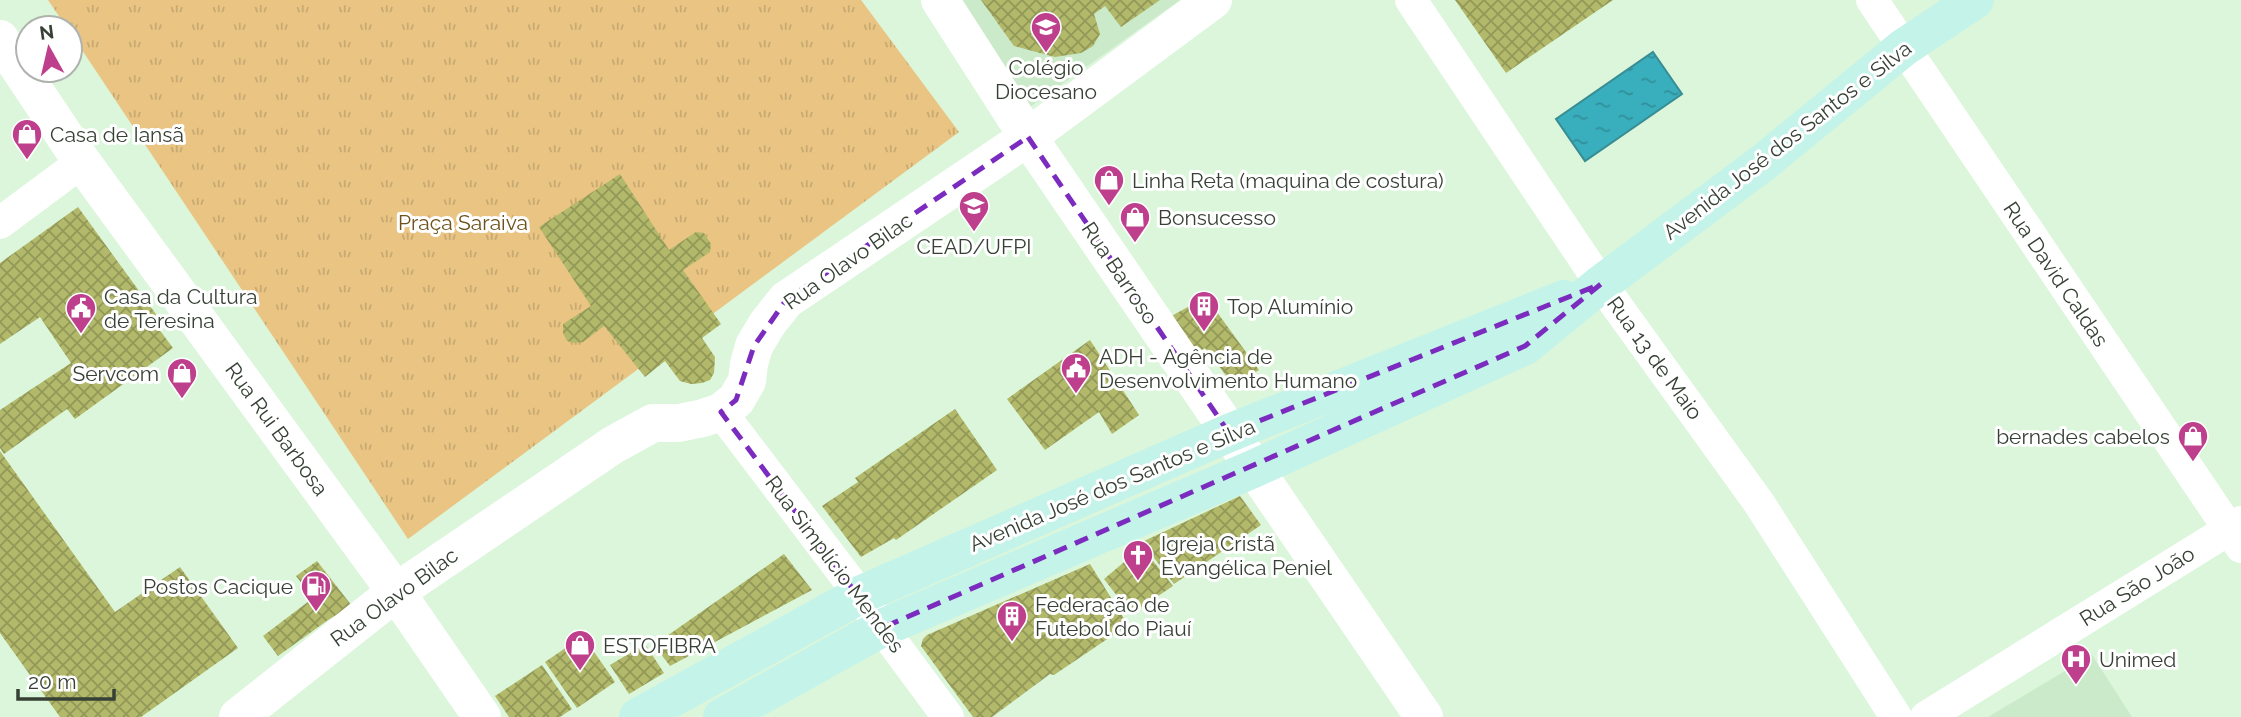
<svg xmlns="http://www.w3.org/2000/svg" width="2241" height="717" viewBox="0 0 2241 717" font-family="Raleway,sans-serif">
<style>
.built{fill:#caeac9}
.grass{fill:url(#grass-tufts)}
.water{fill:url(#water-ripples);stroke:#388d94;stroke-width:2}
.building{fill:url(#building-cross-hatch)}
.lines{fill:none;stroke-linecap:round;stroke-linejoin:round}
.minor{stroke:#fff;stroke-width:32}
.tertiary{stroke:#fff;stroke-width:38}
.secondary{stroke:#c4f3e9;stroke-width:38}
.marked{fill:none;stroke:#7b2cbf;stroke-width:5;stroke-dasharray:14 9;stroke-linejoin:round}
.labels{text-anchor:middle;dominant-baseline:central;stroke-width:6;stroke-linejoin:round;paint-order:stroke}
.poi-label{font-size:21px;fill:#364035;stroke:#fff;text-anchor:start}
.street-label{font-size:21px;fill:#364035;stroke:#fff}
.park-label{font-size:21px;fill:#6e521b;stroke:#fff}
</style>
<defs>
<pattern id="grass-tufts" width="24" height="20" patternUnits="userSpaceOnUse" patternTransform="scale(1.75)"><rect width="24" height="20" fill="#e9c483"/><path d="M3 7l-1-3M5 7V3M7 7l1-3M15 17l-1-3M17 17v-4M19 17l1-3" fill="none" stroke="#c8a972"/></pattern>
<pattern id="water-ripples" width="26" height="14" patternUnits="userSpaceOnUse" patternTransform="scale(1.75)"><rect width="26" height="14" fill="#39aebc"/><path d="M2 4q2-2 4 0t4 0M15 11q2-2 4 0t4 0" fill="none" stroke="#318f9a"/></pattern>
<pattern id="building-cross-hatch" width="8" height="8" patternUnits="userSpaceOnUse" patternTransform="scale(1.75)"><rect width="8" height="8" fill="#b3b96a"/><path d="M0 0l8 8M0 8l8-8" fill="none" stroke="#929858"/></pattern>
</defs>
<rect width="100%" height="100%" fill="#dbf6da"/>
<!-- built -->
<g class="built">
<polygon points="952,0 1180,0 1027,109"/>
<polygon points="2092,655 2132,717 1988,717"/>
</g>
<!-- grass -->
<polygon class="grass" points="48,0 861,0 959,132 408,539 70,32 70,28 67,28"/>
<!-- water -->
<polygon class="water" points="1653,52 1682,94 1585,161 1556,119"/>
<!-- building -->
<g class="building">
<polygon points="981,0 1160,0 1121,27 1105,6 1094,14 1100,34 1093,46 1081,53 1055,57 1014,46"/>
<polygon points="1455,0 1613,0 1506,73"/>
<polygon points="620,174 669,250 696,232 704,233 711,244 710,252 683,270 721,324 702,338 715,357 714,373 710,380 702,383 691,384 680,381 665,361 645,377 604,326 583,342 574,343 567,341 563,333 563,324 591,306 539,227"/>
<polygon points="78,207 158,317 153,321 173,348 75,419 67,409 4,454 0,448 0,410 71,363 40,317 0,344 0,263"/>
<polygon points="1206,297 1259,370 1234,386 1205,348 1192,356 1166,319"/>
<polygon points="1090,340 1139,415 1112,434 1099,412 1045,450 1007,399"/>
<polygon points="955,409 997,470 896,540 894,538 861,557 822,506 858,482 855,478"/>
<polygon points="0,451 115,612 180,567 238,648 141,717 60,717 0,633"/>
<polygon points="1240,496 1261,525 1174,584 1142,542"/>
<polygon points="1142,547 1173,586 1131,614 1104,579"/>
<polygon points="784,554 812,590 670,666 654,645"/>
<polygon points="317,561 352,606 328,620 278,656 263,636 313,598 296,576"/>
<polygon points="1090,564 1128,625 1054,675 1050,674 992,717 973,717 921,646 923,639 927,635"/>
<polygon points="583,636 615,682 577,708 545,662"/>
<polygon points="645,644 664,673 629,694 610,665"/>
<polygon points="542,665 572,709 560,717 509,717 495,696"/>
</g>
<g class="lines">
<!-- minor -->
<g class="minor">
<polyline points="1411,0 1601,284 1759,503 1896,717"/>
<polyline points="1872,0 2241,547"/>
<polyline points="0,223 82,162"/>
<polyline points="721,412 860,595 882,628 948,717"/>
<polyline points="1926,717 2241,522"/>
</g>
<!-- tertiary -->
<g class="tertiary">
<polyline points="940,0 1028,137 1424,717"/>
<polyline points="0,39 82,162 396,592 482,717"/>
<polyline points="238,717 396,592 613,445 653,423 679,423 703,418 721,412 736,400 747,381 749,364 754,346 767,324 786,300 1028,137 1213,0"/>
</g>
<!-- secondary -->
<g class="secondary">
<polyline points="638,717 860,595 1229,433 1564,299"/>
<polyline points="722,717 882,628 1253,469 1525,346 1601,284 1764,162 1903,48 1975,0"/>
</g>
</g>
<!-- marked area -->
<path class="marked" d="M1028,137L1229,433L1601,284L1525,346L882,628L721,412L736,400L754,346L786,300Z"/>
<!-- icons -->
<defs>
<g id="school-pin" transform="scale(1.575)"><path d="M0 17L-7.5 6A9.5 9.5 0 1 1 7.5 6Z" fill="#be3f8b" stroke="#fff"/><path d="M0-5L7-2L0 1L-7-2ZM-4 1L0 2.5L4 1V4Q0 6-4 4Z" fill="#fff"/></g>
<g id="shop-pin" transform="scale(1.575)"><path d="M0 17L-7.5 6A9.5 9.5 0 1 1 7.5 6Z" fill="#be3f8b" stroke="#fff"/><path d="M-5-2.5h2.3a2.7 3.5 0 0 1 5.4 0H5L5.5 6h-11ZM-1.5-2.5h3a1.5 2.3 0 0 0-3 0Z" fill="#fff"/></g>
<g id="building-pin" transform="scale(1.575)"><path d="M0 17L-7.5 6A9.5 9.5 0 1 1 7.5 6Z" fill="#be3f8b" stroke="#fff"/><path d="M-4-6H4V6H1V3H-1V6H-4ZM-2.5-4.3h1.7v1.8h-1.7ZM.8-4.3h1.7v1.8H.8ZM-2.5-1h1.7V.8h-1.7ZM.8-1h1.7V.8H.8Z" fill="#fff"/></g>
<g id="civic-pin" transform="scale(1.575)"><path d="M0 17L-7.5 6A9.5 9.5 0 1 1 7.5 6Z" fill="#be3f8b" stroke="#fff"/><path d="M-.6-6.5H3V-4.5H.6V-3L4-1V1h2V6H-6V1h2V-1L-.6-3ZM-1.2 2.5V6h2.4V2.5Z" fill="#fff"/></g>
<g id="church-pin" transform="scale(1.575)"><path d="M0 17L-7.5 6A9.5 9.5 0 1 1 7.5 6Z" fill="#be3f8b" stroke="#fff"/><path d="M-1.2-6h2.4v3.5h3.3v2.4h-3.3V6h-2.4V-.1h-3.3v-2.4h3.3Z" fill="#fff"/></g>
<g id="fuel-pin" transform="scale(1.575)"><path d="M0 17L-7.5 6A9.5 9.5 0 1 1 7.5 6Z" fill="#be3f8b" stroke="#fff"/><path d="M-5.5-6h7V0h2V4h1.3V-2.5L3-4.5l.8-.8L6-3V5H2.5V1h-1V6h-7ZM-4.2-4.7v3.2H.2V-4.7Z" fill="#fff"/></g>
<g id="hospital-pin" transform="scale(1.575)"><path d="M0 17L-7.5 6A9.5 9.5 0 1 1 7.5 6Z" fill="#be3f8b" stroke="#fff"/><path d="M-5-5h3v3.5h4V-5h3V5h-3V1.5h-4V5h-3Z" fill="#fff"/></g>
</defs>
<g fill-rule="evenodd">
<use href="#school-pin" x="1046" y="27"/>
<use href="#shop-pin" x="27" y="134"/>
<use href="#shop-pin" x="1109" y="180"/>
<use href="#school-pin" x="974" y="206"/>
<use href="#shop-pin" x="1135" y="217"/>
<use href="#building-pin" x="1204" y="306"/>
<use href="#civic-pin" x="81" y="308"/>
<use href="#civic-pin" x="1076" y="368"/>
<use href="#shop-pin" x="182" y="373"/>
<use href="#shop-pin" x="2193" y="436"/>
<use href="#church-pin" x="1138" y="555"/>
<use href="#fuel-pin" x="316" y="586"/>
<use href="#building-pin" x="1012" y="616"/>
<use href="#shop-pin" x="580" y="645"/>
<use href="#hospital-pin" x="2076" y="659"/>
</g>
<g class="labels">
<!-- poi labels -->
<g class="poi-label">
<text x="1046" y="67" text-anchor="middle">Colégio<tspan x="1046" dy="24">Diocesano</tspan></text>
<text x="50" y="134">Casa de Iansã</text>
<text x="1132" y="180">Linha Reta (maquina de costura)</text>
<text x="1158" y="217">Bonsucesso</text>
<text x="974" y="246" text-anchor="middle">CEAD/UFPI</text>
<text x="104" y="296">Casa da Cultura<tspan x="104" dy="24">de Teresina</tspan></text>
<text x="1227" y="306">Top Alumínio</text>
<text x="1099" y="356">ADH - Agência de<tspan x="1099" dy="24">Desenvolvimento Humano</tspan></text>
<text x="159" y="373" text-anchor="end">Servcom</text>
<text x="2170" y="436" text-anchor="end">bernades cabelos</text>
<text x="1161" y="543">Igreja Cristã<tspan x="1161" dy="24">Evangélica Peniel</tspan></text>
<text x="293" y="586" text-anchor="end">Postos Cacique</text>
<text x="1035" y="604">Federação de<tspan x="1035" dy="24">Futebol do Piauí</tspan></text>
<text x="603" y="645">ESTOFIBRA</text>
<text x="2099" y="659">Unimed</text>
</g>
<!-- street labels -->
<g class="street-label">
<text transform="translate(1787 140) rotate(-38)">Avenida José dos Santos e Silva</text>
<text transform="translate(848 261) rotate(-35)">Rua Olavo Bilac</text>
<text transform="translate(1120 273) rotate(56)">Rua Barroso</text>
<text transform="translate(2056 274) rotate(56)">Rua David Caldas</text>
<text transform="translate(1655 358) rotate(54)">Rua 13 de Maio</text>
<text transform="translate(277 429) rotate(54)">Rua Rui Barbosa</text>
<text transform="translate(1112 485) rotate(-23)">Avenida José dos Santos e Silva</text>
<text transform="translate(835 564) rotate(53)">Rua Simplício Mendes</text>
<text transform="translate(2137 586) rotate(-32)">Rua São João</text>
<text transform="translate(394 597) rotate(-36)">Rua Olavo Bilac</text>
</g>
<!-- park labels -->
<g class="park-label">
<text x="463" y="222">Praça Saraiva</text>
</g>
</g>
<!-- north arrow -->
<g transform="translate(49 49) rotate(352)"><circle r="33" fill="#ffffff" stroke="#afb3ae" stroke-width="2"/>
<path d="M0-5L12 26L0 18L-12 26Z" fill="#be3f8b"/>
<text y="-10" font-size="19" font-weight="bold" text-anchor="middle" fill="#364035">N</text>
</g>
<!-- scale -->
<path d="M18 689v10h96v-10" fill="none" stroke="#364035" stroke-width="3.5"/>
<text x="28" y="689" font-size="21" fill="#364035" stroke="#ffffff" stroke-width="5" paint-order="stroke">20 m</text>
</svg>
